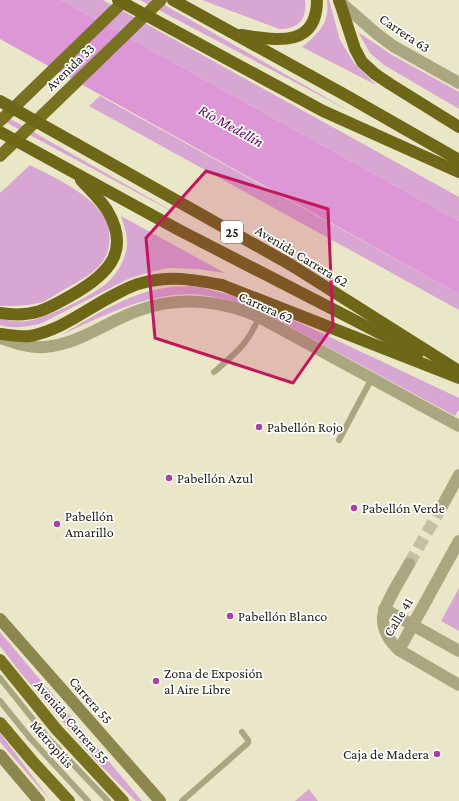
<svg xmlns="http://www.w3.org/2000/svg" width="459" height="801" viewBox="0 0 459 801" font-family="'Crimson Pro',serif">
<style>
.green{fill:#d8a6d2}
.water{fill:#de97d6}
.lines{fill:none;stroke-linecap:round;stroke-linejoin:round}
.tertiary-tunnel{stroke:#c1c0a4;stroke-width:12;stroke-dasharray:12 6;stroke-linecap:butt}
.service{stroke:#a9a680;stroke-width:6}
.minor{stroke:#a9a680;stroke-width:12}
.tertiary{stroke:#a9a680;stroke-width:12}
.secondary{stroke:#8c874d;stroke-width:12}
.primary{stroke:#777120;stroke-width:12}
.trunk{stroke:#6e6717;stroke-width:12}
.marked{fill:#c2185b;fill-opacity:0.2;stroke:#c2185b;stroke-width:3;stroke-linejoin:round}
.poi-dot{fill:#a940a2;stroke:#fff;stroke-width:1.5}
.labels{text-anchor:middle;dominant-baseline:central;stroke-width:3.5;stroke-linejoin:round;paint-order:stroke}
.shield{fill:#fff;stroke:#65645d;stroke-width:1}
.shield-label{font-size:13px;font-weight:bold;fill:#232217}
.street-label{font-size:14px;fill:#232217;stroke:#fff}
.poi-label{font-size:14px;fill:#232217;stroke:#fff;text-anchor:start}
.water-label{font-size:15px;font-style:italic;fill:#5c0458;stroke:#fff}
</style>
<rect width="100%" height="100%" fill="#e9e7c7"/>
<!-- green -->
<g class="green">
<polygon points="61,0 103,0 459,197 459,221"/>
<polygon points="140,0 156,0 351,112"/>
<path d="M202,0H305C307,19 299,29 279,29Z"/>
<path d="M327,0H329L340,40L354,63L376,85L302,47C319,33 330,23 327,0Z"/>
<polygon points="358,32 392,55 459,92 459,109 384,65 370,53"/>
<polygon points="100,96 459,294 459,310 89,106"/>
<polygon points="0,113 188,220 0,119"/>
<path d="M30,165C55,178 93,194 107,222C109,225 109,230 109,233C113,265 87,277 63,290C56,294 47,301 39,303C26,306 13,306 0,306V193Z"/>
<path d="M121,216L225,273L197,269L168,268L150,272L128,279L42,323C28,327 14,329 0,325V318C9,321 18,322 27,321C43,320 98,293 109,281C116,274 122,265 125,255C130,242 125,229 121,216Z"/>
<path d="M192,286C241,294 287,317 332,338C374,358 417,378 459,398V411H458L455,416L259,310C242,304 226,299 209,296C157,287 106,315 61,335C95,315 130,292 170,287C177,286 185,287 192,286Z"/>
<polygon points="459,588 459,631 441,621"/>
<polygon points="0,632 142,801 136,801 97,762 20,672 0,646"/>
<polygon points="0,733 51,801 0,742"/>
<polygon points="309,789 318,801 295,801"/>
</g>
<!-- water -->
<polygon class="water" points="0,0 61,0 459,221 459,294 0,39"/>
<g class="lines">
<!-- tertiary-tunnel -->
<polyline class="tertiary-tunnel" points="409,564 441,508"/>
<!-- service -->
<g class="service">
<path d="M214,372C236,353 248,344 259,317"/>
<polyline points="339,440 372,378"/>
<polyline points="0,678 48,738 108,801"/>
<polyline points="0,701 30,738 88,801"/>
<polyline points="182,801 248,743 248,740 242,732"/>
</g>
<!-- minor -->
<polyline class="minor" points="339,1 377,34 393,46 459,83"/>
<!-- tertiary -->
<g class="tertiary">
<path d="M0,338C14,343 29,348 45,347C81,344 110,319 143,309C182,296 223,301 259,317L459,426"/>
<polyline points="441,508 459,475"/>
<path d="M409,564C402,577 384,604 383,617C382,630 390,642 399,650L459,685"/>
<polyline points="384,609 459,651"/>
<polyline points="399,650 459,541"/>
</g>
<!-- secondary -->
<g class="secondary">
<polyline points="0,619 160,801"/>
<polyline points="0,755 39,801"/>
</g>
<!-- primary -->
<g class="primary">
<polyline points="0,121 125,0"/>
<polyline points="0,156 161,0"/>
<polyline points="0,660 57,730 123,801"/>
<polyline points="0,723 33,762 69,801"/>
</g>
<!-- trunk -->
<g class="trunk">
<polyline points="118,0 323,111 459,172"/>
<polyline points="173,0 347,96 459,160"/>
<polyline points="339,0 355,49 362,62 375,74 390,84 459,127"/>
<path d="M241,35C275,40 317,49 317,0"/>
<polyline points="0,101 291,265 459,371"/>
<polyline points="0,132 179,230 418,353"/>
<path d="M0,313C32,318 46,310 72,295C107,275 132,252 107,210C100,199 89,189 81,180"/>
<path d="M0,334C10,335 21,337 30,336C63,330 89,307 118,293C124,290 131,286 138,284C169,275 191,279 222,285L459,378"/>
</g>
</g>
<!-- marked area -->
<path class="marked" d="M206,171L328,209L333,326L293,383L155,338L146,238Z"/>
<!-- markers -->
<g class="poi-dot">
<circle cx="259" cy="427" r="4"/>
<circle cx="169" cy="478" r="4"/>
<circle cx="354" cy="508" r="4"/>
<circle cx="57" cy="524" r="4"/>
<circle cx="230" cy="616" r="4"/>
<circle cx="156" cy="681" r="4"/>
<circle cx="437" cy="754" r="4"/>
</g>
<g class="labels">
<!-- shield labels -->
<rect class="shield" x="221" y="221" width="22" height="22" rx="3"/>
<g class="shield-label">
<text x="232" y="232">25</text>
</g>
<!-- street labels -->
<g class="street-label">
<text transform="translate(405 33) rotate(34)">Carrera 63</text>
<text transform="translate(70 67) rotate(-44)">Avenida 33</text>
<text transform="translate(302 256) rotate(31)">Avenida Carrera 62</text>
<text transform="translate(266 307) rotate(24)">Carrera 62</text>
<text transform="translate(398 617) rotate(-58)">Calle 41</text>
<text transform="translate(91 700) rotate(49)">Carrera 55</text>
<text transform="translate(72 722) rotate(49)">Avenida Carrera 55</text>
<text transform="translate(52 744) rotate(49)">Metroplús</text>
</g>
<!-- poi labels -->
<g class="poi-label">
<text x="267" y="427">Pabellón Rojo</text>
<text x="177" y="478">Pabellón Azul</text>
<text x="362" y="508">Pabellón Verde</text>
<text x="65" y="516">Pabellón<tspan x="65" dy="16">Amarillo</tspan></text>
<text x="238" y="616">Pabellón Blanco</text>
<text x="164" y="673">Zona de Exposión<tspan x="164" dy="16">al Aire Libre</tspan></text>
<text x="429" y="754" text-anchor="end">Caja de Madera</text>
</g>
<!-- water labels -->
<g class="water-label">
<text transform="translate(231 126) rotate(29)">Río Medellín</text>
</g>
</g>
</svg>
